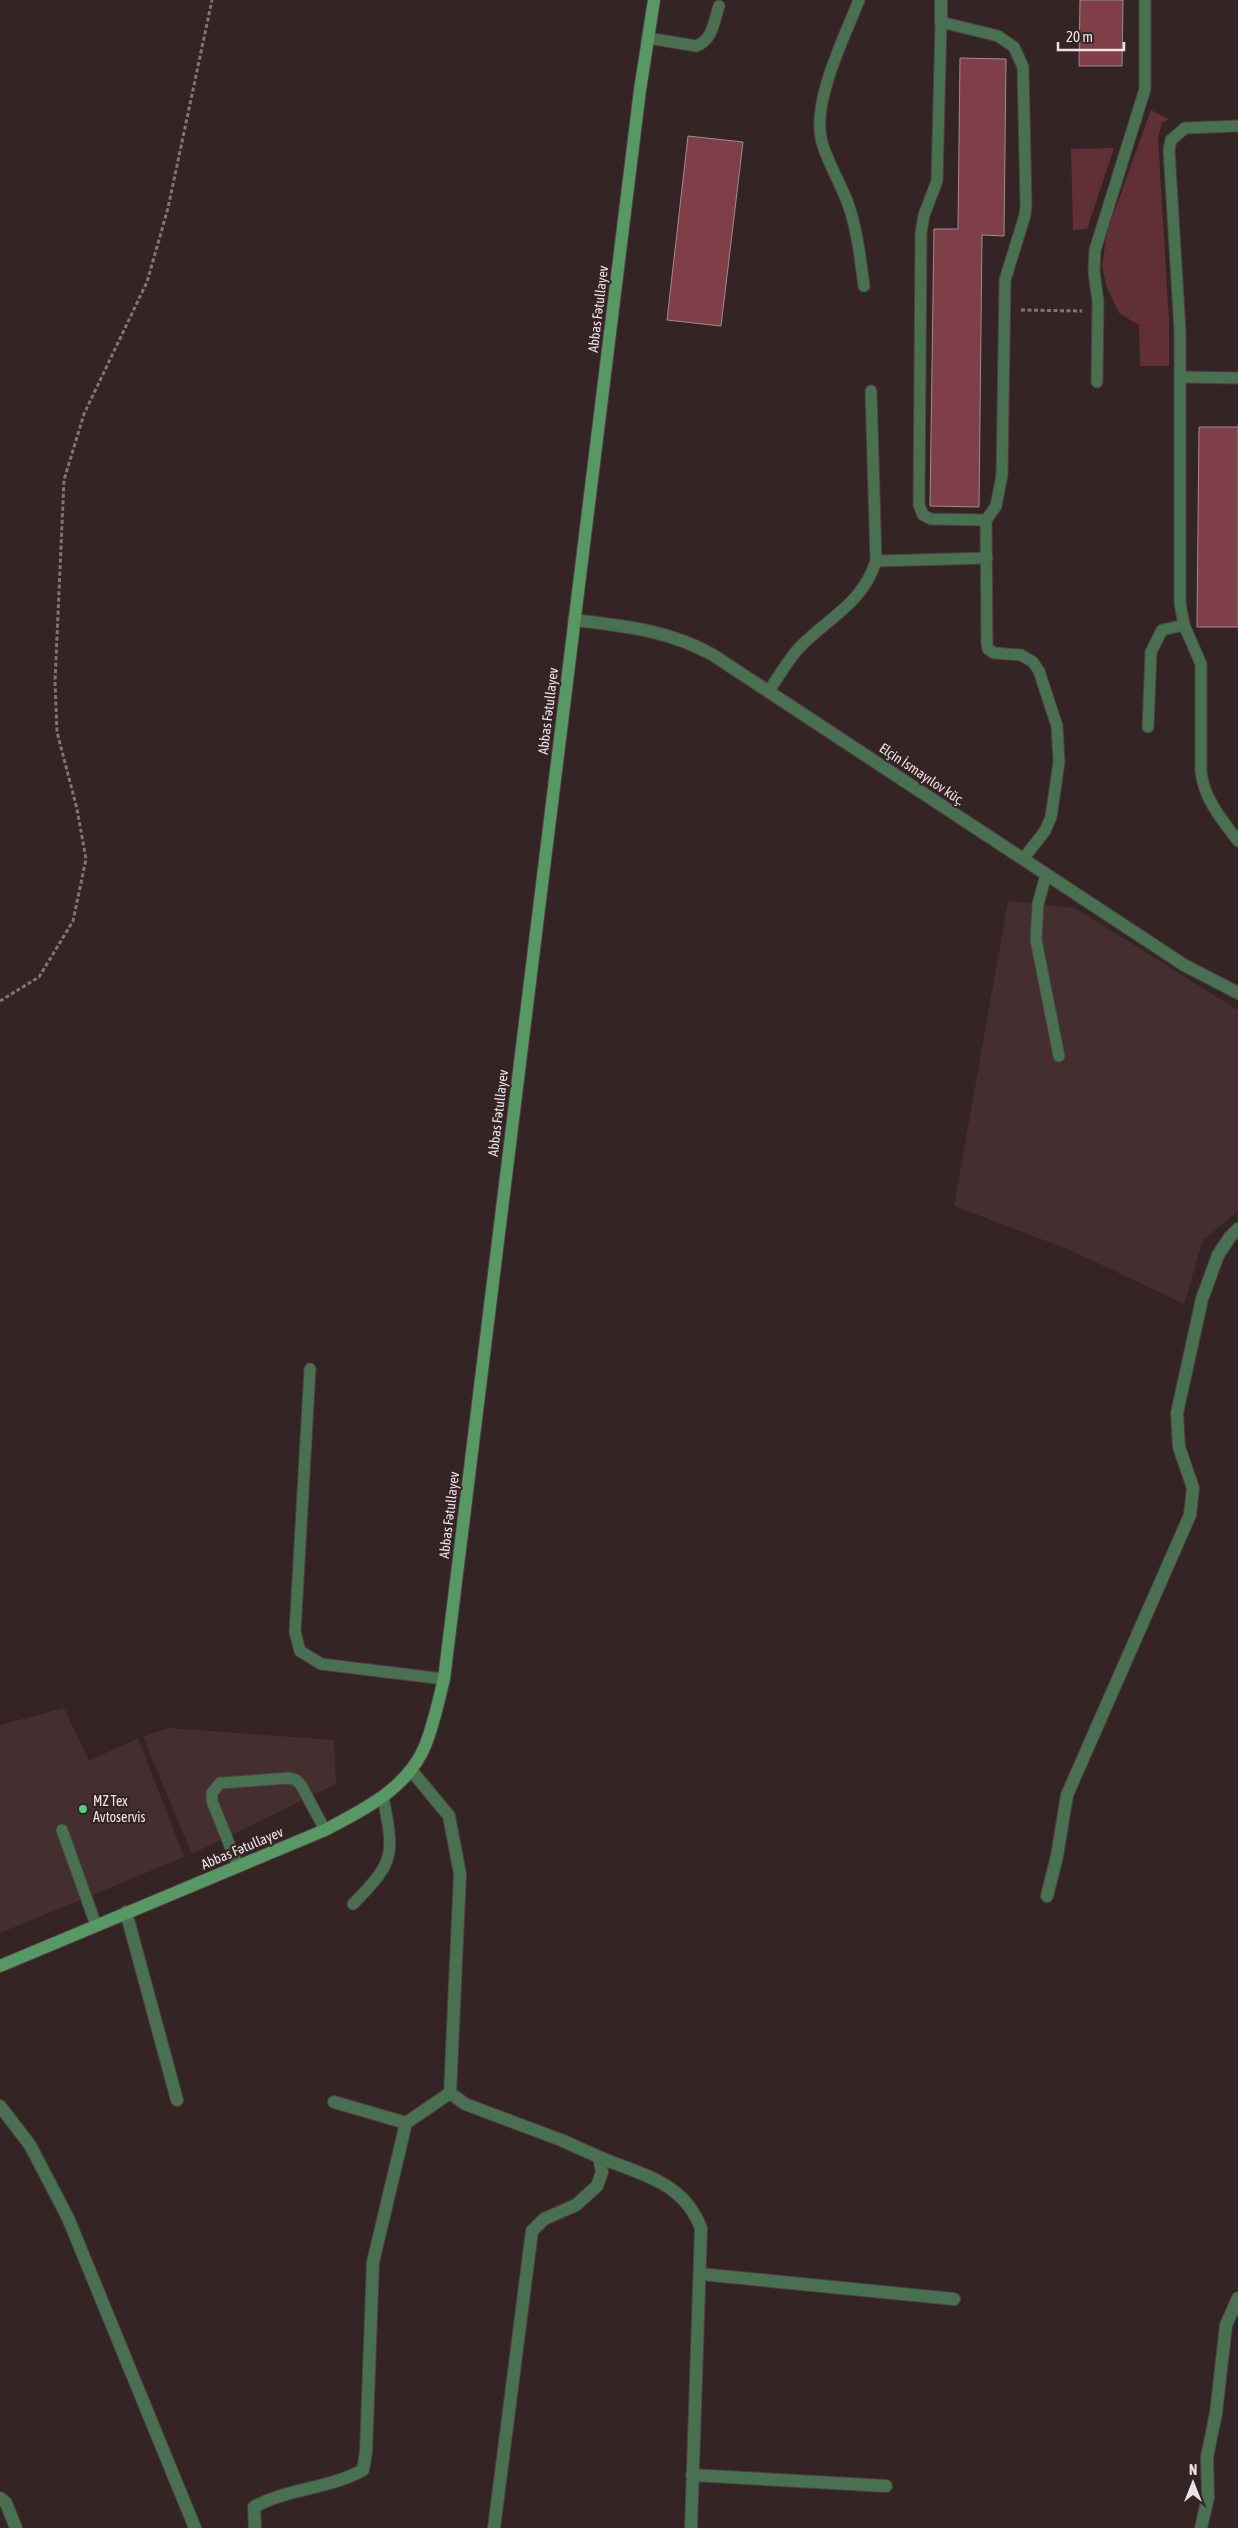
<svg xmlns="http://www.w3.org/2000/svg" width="1238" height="2528" viewBox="0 0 1238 2528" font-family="'Asap Condensed',sans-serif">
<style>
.built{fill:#442e30}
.green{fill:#612f36}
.building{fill:#7f3f48;stroke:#a08b8d}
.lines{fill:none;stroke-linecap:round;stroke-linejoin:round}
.service-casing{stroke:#4f3f41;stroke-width:13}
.minor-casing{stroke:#4f3f41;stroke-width:14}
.secondary-casing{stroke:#4f3f41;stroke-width:14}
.path{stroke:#827475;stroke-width:3;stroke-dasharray:4 2.5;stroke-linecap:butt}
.service{stroke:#497051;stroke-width:11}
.minor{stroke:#497051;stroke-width:12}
.secondary{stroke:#589865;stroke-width:12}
.poi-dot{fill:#4ed675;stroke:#352426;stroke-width:2}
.labels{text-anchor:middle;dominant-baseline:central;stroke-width:4.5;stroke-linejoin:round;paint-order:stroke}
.street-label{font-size:14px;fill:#eee3e4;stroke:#352426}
.poi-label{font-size:14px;fill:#eee3e4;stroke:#352426;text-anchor:start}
</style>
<rect width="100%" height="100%" fill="#352426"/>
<!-- built -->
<g class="built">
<polygon points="1008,901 1075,908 1238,1010 1238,1211 1203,1240 1184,1304 1070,1250 954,1206"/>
<polygon points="64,1708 89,1761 138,1738 184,1857 0,1933 0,1725"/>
<polygon points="168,1728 334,1740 336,1784 192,1854 143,1737"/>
</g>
<!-- green -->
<g class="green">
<polygon points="1151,110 1169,119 1162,123 1158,137 1169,321 1169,366 1140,366 1139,325 1119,313 1107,288 1102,267 1107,232"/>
<polygon points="1114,148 1087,229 1073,230 1071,149"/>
</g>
<!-- building -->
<g class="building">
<polygon points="1080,0 1123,0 1122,66 1079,66"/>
<polygon points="960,58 1006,59 1004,236 982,235 979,507 930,506 934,229 958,229"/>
<polygon points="688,136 743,142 721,326 667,320"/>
<polygon points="1199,427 1238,427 1238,627 1197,627"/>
</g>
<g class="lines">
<!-- service casing -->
<g class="service-casing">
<g id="service">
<path d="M859,0C845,36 813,99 821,138C824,156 840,182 847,201C857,228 860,257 864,286"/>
<path d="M648,38L696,46C713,40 714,21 719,6"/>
<path d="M1238,126L1185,128L1171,140L1169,150L1180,331V603L1184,625L1201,664V772C1204,799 1222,820 1238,841"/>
<polyline points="1180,377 1238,378"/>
<polyline points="1097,382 1098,301 1094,272 1095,250 1145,89 1145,0"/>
<polyline points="986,520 931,519 923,515 919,505 921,233 924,215 937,181 941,22 998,36 1014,47 1023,67 1026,204 1025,215 1005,280 1002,475 996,506 986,520 987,644 988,649 994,653 1021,655 1033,662 1039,671 1057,726 1059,762 1051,817 1045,831 1023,859"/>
<polyline points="876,561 987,558"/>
<path d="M769,691C778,677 787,662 798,649C827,618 862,605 876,561L871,391"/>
<polyline points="1148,727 1151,652 1162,630 1184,625"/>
<polyline points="1046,875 1038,904 1036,940 1059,1056"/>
<polyline points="310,1369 295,1632 300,1651 321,1664 444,1679"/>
<polyline points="62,1830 96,1925"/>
<polyline points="238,1866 212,1801 212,1793 220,1783 289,1778 296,1780 301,1785 325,1830"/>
<path d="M353,1904C396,1861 394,1854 383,1797"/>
</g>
</g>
<!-- minor casing -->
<g class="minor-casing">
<g id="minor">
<polyline points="941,22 941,0"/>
<path d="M574,620C624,626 669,630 713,655L1184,965L1238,993"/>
<polyline points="411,1770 449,1816 460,1874 450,2093 465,2104 561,2140 599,2157 602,2172 597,2186 576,2205 544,2219 532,2231 494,2528"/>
<polyline points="1047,1896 1057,1856 1067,1795 1190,1515 1193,1488 1179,1447 1177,1413 1202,1299 1218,1255 1230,1237 1238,1229"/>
<polyline points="126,1912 177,2100"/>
<polyline points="334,2102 406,2123"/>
<polyline points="0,2106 30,2145 68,2218 195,2528"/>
<path d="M599,2157C641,2175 683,2181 701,2228L691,2528"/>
<polyline points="700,2274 954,2299"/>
<polyline points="692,2475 886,2486"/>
<polyline points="0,2498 6,2503 16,2528"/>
<path d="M255,2528L254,2507C288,2488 329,2489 363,2470L366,2452L373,2262L406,2123L450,2093"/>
<polyline points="1201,2528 1208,2497 1207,2457 1216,2413 1226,2325 1238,2298"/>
</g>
</g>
<!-- secondary casing -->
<g class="secondary-casing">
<path id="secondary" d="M0,1966L325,1830C363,1810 407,1789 425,1746C434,1724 438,1702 444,1679L640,90L654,0"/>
</g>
<!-- path -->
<g class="path">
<polyline points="1021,310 1082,311"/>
<polyline points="0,1001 39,977 73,921 86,859 77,809 57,732 55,682 64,480 84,414 147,282 168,208 212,0"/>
</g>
<!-- service -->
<use href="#service" class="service"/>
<!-- minor -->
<use href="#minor" class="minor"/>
<!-- secondary -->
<use href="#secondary" class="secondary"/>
</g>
<!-- markers -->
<circle class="poi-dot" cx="83" cy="1809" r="5"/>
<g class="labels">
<!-- street labels -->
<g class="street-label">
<text transform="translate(598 309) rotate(-83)">Abbas Fətullayev</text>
<text transform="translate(548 711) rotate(-83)">Abbas Fətullayev</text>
<text transform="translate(922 774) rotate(34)">Elçin İsmayılov küç.</text>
<text transform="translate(498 1113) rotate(-83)">Abbas Fətullayev</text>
<text transform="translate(449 1515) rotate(-83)">Abbas Fətullayev</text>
<text transform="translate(242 1848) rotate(-23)">Abbas Fətullayev</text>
</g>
<!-- poi labels -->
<g class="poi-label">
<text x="93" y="1801">MZ Tex<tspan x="93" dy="16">Avtoservis</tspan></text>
</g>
</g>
<!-- north arrow -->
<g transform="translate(1193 2483)" stroke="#352426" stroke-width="4" paint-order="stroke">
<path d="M0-4L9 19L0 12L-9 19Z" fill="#eee3e4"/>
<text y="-8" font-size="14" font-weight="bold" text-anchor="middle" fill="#eee3e4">N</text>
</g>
<!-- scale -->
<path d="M1058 42v8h66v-8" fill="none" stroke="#eee3e4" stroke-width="2.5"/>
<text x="1066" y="42" font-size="15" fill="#eee3e4" stroke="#352426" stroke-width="4" paint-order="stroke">20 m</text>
</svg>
